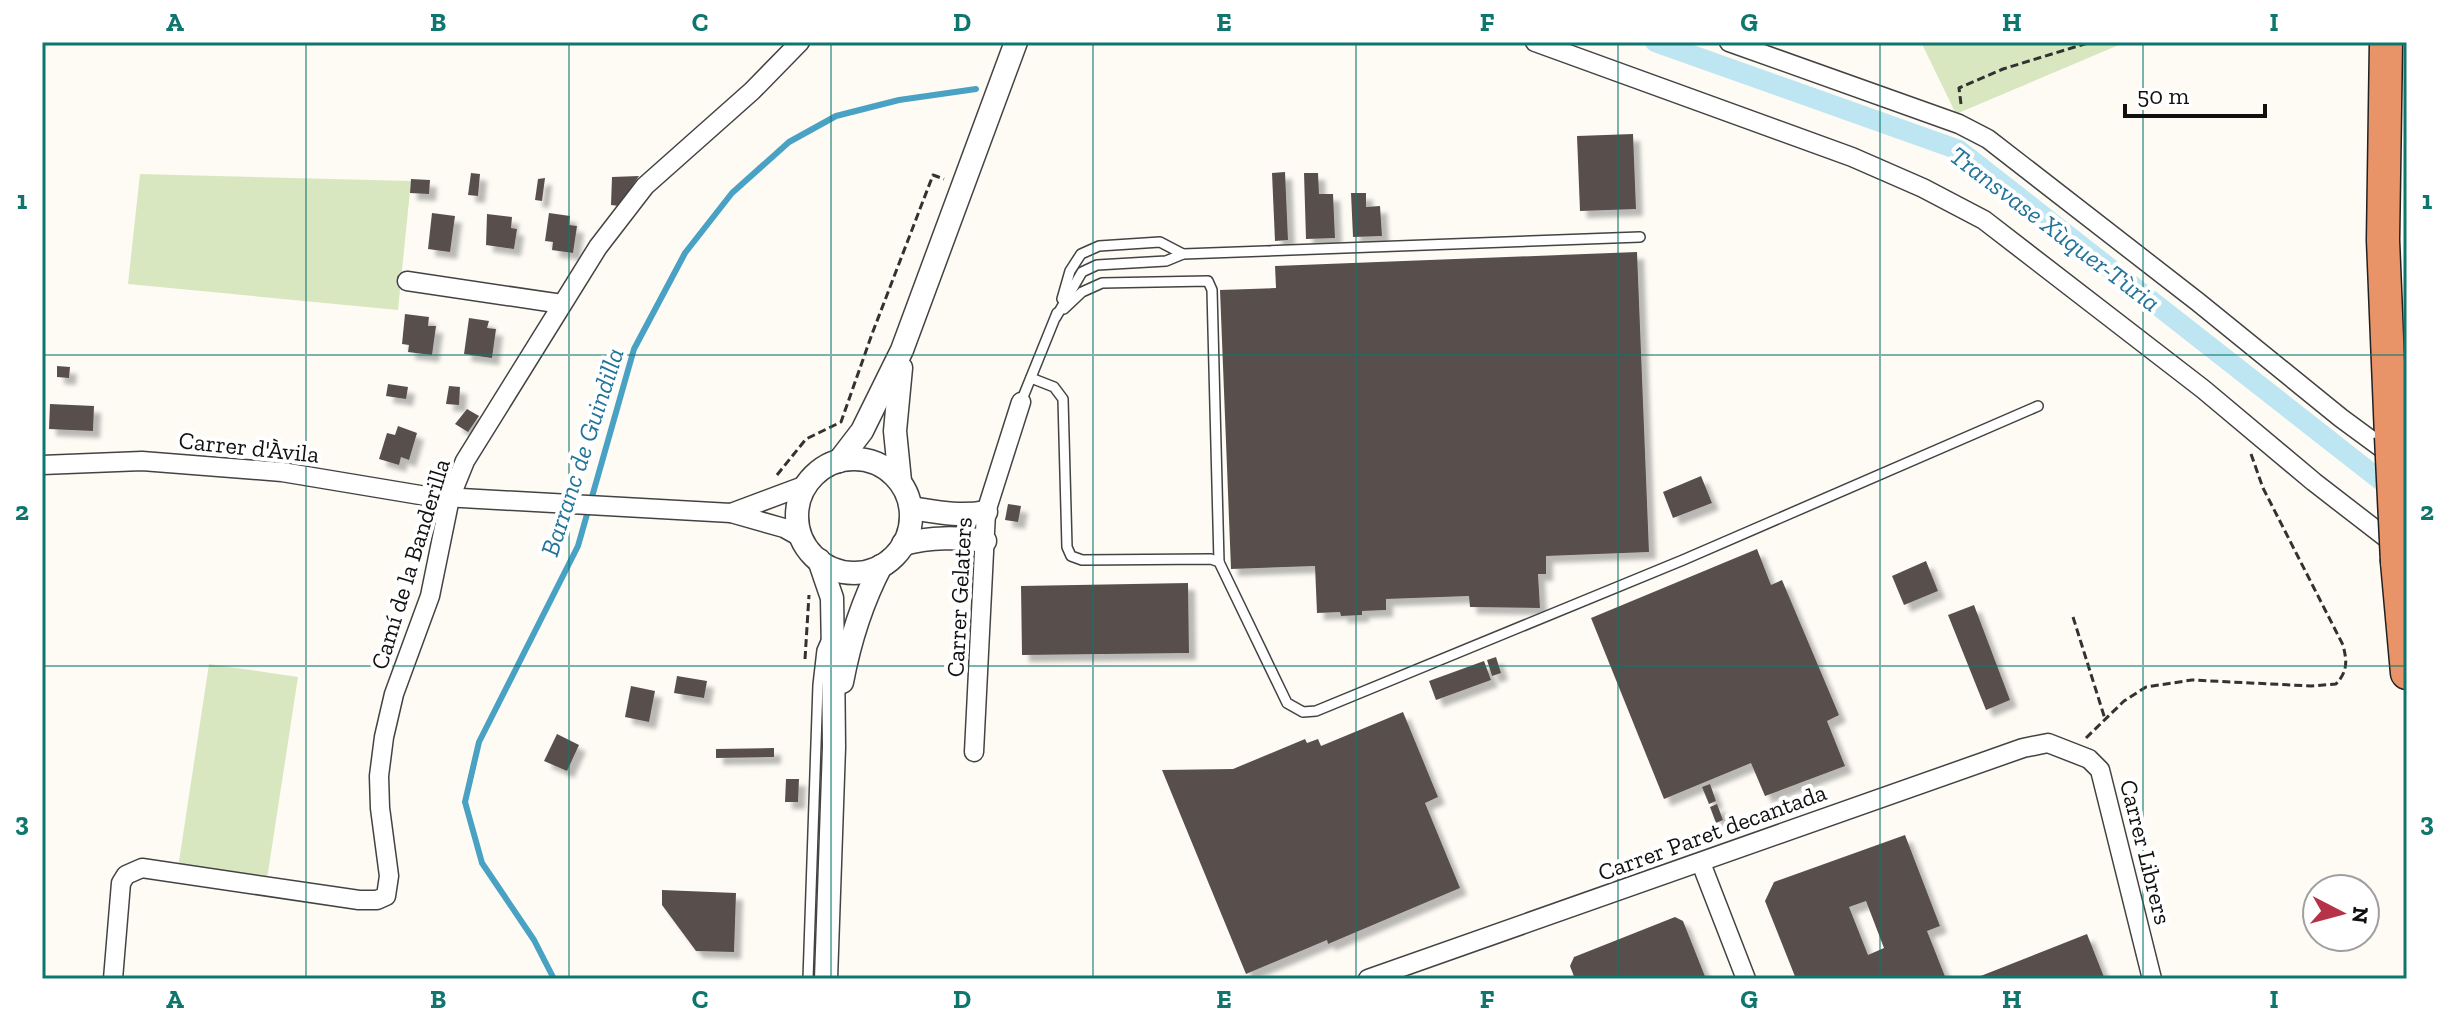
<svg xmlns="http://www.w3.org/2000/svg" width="2449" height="1021" viewBox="0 0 2449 1021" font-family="'Zilla Slab',serif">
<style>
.green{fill:#d9e7c0}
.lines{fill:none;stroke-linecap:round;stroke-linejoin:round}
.stream{stroke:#49a2c3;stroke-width:6}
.canal{stroke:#bde5f2;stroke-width:20}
.building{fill:#58504d;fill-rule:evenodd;filter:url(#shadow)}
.service-casing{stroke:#434343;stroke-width:12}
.minor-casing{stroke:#434343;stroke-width:21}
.tertiary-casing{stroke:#434343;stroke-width:25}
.motorway-casing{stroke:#212121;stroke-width:35}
.path{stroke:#323232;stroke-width:3;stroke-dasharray:8 4;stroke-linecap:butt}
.service{stroke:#fff;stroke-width:9}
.minor{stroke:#fff;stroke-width:18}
.tertiary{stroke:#fff;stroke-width:22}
.motorway{stroke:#e99368;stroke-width:32}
.motorway-bridge-casing{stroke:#212121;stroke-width:35;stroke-linecap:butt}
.motorway-bridge{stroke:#e99368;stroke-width:32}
.grid{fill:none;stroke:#0f766e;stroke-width:2;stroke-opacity:0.55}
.labels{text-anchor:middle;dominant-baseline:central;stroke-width:8;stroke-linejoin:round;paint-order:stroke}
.street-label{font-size:24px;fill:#101010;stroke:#fff}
.water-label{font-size:26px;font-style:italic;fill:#227499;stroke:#fff}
.neatline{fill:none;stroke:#0f766e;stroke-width:3}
.grid-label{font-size:26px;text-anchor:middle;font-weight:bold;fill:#0f766e}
</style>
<defs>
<filter id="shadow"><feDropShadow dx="7" dy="7" stdDeviation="2" flood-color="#0004"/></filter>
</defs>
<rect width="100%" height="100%" fill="#fefbf5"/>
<!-- green -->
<g class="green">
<polygon points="1921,42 2126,42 1956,114"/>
<polygon points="140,174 411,181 398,310 128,284"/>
<polygon points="209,664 298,677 267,879 178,868"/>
</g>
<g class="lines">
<!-- stream -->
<polyline class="stream" points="554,979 534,940 482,863 465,802 479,742 578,546 634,349 685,253 732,193 789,142 836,116 899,100 976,89"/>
<!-- canal -->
<polyline class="canal" points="1655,42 1959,150 2398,494"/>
</g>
<!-- building -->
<g class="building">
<polygon points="1633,134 1636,209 1580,211 1577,136"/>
<polygon points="1285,172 1288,240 1275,241 1272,173"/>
<polygon points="471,173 480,174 478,196 468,195"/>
<polygon points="1304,173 1318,173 1319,194 1333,194 1335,238 1306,239"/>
<polygon points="639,176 619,206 611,205 612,177"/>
<polygon points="545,178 542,201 535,200 538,179"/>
<polygon points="411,179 430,180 429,194 410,193"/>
<polygon points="1351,193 1366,193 1366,207 1380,206 1382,236 1353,237"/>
<polygon points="432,213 455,216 450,252 428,249"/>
<polygon points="549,213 570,216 569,225 577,226 573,253 552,250 553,242 545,241"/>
<polygon points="487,214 512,217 511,228 517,229 514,249 486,245"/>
<polygon points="1637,252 1649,552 1546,556 1546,574 1538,574 1540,608 1470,607 1469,596 1386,599 1386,610 1362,611 1362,615 1341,616 1340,612 1317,613 1315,566 1231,569 1220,290 1276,288 1275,266"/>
<polygon points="405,314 429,317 428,326 436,326 432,355 408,352 409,345 402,344"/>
<polygon points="469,318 489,321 487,328 496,329 492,358 464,354"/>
<polygon points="57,366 70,367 69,378 57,377"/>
<polygon points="388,384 408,387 406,399 386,396"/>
<polygon points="449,386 460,387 459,405 446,404"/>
<polygon points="50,404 94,406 93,431 49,429"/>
<polygon points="467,409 479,416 468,432 455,424"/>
<polygon points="398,426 417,433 409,460 401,457 399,465 379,459 387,433 395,435"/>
<polygon points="1701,476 1712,503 1673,518 1663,492"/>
<polygon points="1008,504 1021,506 1018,522 1005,520"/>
<polygon points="1757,549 1771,585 1782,580 1839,715 1827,721 1845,766 1765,796 1751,763 1664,799 1591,618"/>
<polygon points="1926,561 1938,591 1904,605 1892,576"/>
<polygon points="1188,583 1189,653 1022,655 1021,586"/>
<polygon points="1974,605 2010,700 1986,710 1948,615"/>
<polygon points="1496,657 1501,673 1492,676 1487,660"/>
<polygon points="1484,661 1491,680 1436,700 1429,681"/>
<polygon points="677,676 707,681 704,698 674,693"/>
<polygon points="631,686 655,691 649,722 625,717"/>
<polygon points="1403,712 1438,797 1425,803 1460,888 1328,944 1327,940 1246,974 1162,770 1233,769 1305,739 1307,743 1318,739 1321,746"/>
<polygon points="557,734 579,745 567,771 544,761"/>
<polygon points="774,748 774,757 716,758 716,749"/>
<polygon points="786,779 799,779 798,802 785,802"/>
<polygon points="1710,784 1716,801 1709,804 1702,787"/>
<polygon points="1717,804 1723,820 1716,823 1710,807"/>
<path d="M1905,835L1940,926L1927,931L1946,979H1796L1765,901L1774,882ZM1866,901L1884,948L1868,955L1849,907Z"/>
<polygon points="662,890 736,893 734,952 696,951 662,905"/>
<polygon points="1675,917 1683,921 1706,979 1575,979 1570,966 1574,957"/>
<polygon points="2087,934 2104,977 1973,979"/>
</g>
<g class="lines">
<!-- service casing -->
<g class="service-casing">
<g id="service">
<polyline points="1062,299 1070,271 1081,254 1099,246 1160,242 1183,254"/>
<polyline points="1064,309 1082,292 1102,283 1208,281 1212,290 1219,562"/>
<polyline points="1056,317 1082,272 1097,265 1166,261 1183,254 1640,237"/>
<polyline points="1031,378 1054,387 1063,399 1067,547 1071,556 1082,560 1211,559 1219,562 1287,703 1303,712 1316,711 1683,560 2038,406"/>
<polyline points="1021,402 1057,313"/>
<polyline points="808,979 818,685 822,650 826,641"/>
</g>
</g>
<!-- minor casing -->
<g class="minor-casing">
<g id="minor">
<polyline points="1535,42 1852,157 1923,188 1984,220 2203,389 2314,482 2398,547"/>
<polyline points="1729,42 1959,124 1988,139 2198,302 2341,418 2394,457"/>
<polyline points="407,281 562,304"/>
<polyline points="42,465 142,461 282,472 426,496 731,513"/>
<polyline points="802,538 784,528 731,513 806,485"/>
<polyline points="974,752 986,512 1021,402"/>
<polyline points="1701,863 1746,979"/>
<polyline points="113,979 121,883 126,875 142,868 359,900 377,900 386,896 389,876 380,808 379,776 384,737 394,694 430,596 450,498 465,461 598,247 645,186 752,91 800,42"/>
<polyline points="1368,979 2023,748 2048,743 2089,759 2100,770 2152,979"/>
</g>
</g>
<!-- tertiary casing -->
<g class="tertiary-casing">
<g id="tertiary">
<circle cx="854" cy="516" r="57"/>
<polyline points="839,461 862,431 902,350 1016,42"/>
<polyline points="900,481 895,431 901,368"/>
<path d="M911,508C937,512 959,517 986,512"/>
<path d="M903,544C932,537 956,537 985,541"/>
<polyline points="819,560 832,598 833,654 834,747 826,979"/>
<path d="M842,682C850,640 861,604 881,566"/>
</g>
</g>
<!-- motorway casing -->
<g class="motorway-casing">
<g id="motorway">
<polyline points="2386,42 2383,240 2391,437"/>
<polyline points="2397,562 2407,673"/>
</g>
</g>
<!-- path -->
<g class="path">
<polyline points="1961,104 1959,88 2003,69 2091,42"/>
<polyline points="777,475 806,439 841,422 872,334 933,175 944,179"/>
<polyline points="2073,617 2105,719"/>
<polyline points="805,659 809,595"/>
<path d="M2086,738L2124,701L2146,687L2192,680L2311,686L2336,684C2348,671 2347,661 2343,645L2263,488L2251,454"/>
</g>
<!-- service -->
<use href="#service" class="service"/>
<!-- minor -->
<use href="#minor" class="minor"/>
<!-- tertiary -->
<use href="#tertiary" class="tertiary"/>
<!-- motorway -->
<use href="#motorway" class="motorway"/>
<!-- motorway-bridge casing -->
<g class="motorway-bridge-casing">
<polyline id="motorway-bridge" points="2391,437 2397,562"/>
</g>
<!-- motorway-bridge -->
<use href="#motorway-bridge" class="motorway-bridge"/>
</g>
<!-- grid -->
<path class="grid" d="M306,42V979M569,42V979M831,42V979M1093,42V979M1356,42V979M1618,42V979M1880,42V979M2143,42V979M42,355H2407M42,666H2407"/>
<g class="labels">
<!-- street labels -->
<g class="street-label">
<text transform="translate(249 447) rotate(6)">Carrer d'Àvila</text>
<text transform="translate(410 564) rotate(-73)">Camí de la Banderilla</text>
<text transform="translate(959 597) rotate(-87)">Carrer Gelaters</text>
<text transform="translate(1712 832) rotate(-20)">Carrer Paret decantada</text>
<text transform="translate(2146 852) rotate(76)">Carrer Librers</text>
</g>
<!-- water labels -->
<g class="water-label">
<text transform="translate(2055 229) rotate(37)">Transvase Xùquer-Tùria</text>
<text transform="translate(582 452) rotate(-72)">Barranc de Guindilla</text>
</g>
</g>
<!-- border -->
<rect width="2449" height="1021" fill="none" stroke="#ffffff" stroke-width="88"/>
<!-- north arrow -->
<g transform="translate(2341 913) rotate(96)"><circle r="38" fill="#ffffff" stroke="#9f9f9f" stroke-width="2"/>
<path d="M0-6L14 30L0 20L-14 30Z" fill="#b63249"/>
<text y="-12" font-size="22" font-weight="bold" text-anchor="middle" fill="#101010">N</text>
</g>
<!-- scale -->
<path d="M2125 104v12h140v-12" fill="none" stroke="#101010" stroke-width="4"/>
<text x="2137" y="104" font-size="24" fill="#101010" stroke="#ffffff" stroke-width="6" paint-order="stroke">50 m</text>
<rect x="44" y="44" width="2361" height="933" class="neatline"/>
<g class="grid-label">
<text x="175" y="31">A</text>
<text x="438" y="31">B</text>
<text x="700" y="31">C</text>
<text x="962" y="31">D</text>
<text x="1224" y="31">E</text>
<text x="1487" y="31">F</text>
<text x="1749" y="31">G</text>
<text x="2012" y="31">H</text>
<text x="2274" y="31">I</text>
<text x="22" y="209">1</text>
<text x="2427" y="209">1</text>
<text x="22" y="520">2</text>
<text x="2427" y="520">2</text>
<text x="22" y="831">3</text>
<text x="2427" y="831">3</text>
<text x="175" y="1008">A</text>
<text x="438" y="1008">B</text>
<text x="700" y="1008">C</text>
<text x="962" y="1008">D</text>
<text x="1224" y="1008">E</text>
<text x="1487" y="1008">F</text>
<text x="1749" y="1008">G</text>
<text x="2012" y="1008">H</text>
<text x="2274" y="1008">I</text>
</g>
</svg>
